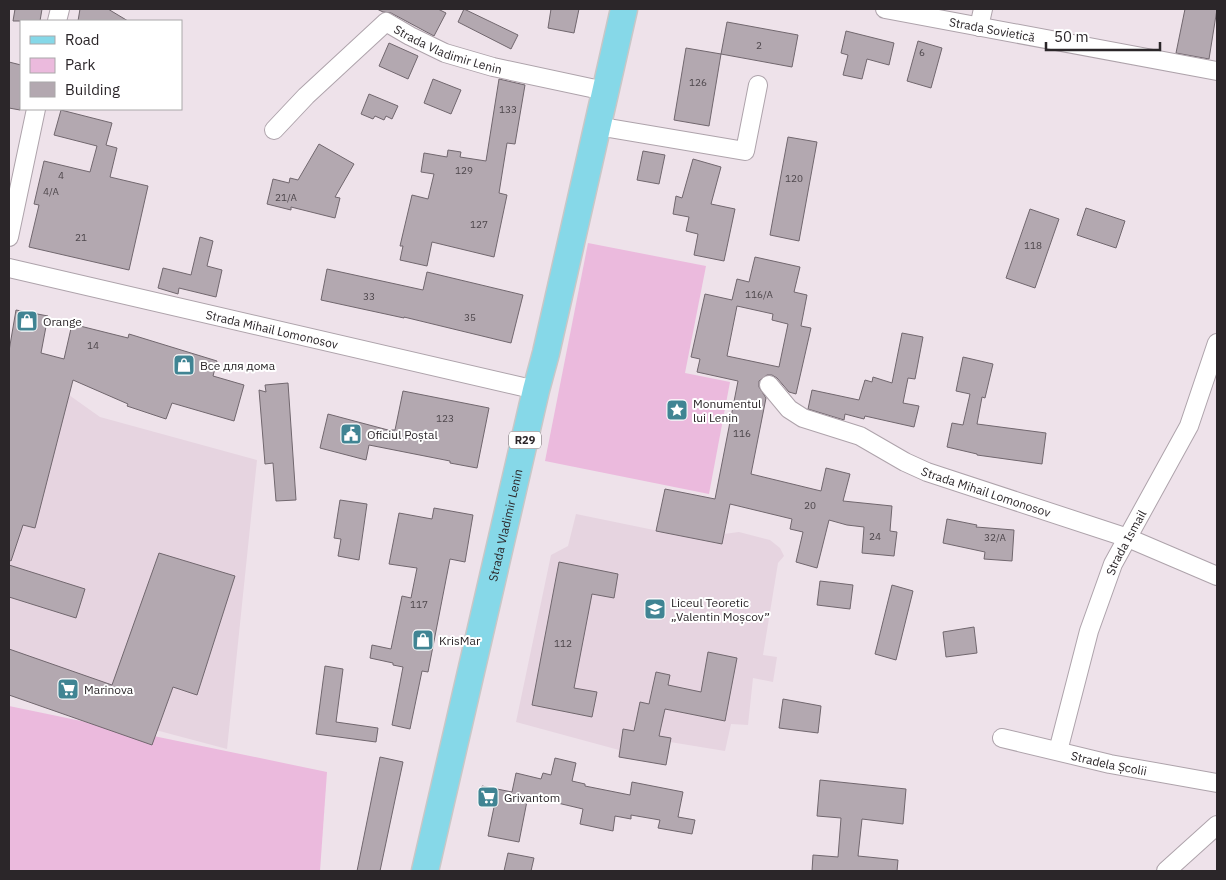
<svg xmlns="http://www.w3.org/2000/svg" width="1226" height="880" viewBox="0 0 1226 880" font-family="'IBM Plex Sans',sans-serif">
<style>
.built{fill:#e6d4e0}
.green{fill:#ebbadd}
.building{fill:#b3a8b0;stroke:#71676e;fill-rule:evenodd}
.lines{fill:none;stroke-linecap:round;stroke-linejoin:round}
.street-casing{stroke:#aea3ab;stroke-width:20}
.primary-casing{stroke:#c8c7c7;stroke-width:29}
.street{stroke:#fff;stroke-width:18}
.primary{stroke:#86d8e8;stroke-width:26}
.labels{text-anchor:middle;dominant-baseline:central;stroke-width:4;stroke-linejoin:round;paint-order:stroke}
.number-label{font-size:10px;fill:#4d464b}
.shield{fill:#fff;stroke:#6b6769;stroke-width:1}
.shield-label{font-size:11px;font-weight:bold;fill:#2b2629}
.street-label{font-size:12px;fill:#2b2629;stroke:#fff}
.poi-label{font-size:12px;fill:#2b2629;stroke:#fff;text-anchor:start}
</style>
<rect width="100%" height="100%" fill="#eee2ea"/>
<!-- built -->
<g class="built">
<polygon points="9,344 78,363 69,395 100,417 257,460 227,749 9,691"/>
<polygon points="576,514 722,544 724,534 739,532 770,540 780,548 784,556 778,563 763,655 777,657 773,682 753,678 748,725 731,724 725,751 670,742 666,765 618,757 619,750 516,722 551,555 568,546"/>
</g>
<!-- green -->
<g class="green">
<polygon points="588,243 706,266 685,373 730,382 709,494 545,461"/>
<polygon points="9,706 327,772 320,871 9,871"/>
</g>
<!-- building -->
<g class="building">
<polygon points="15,9 42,9 40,21 13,21"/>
<polygon points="80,9 108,9 128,21 78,21"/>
<polygon points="377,9 438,9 446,13 434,36 391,13 383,12"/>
<polygon points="464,9 518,35 511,49 458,22"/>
<polygon points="551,9 579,9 574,33 548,28"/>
<polygon points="1185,9 1217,9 1209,59 1176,53"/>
<polygon points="727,22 798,35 792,67 721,54"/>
<polygon points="846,31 894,43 889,65 867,59 862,79 843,75 848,55 841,53"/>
<polygon points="918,41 942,48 931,88 907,81"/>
<polygon points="389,43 418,56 408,79 379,66"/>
<polygon points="686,48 721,54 709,126 674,120"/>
<polygon points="9,62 21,65 21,102 20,110 9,108"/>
<polygon points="433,79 461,90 451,114 424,103"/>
<polygon points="499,79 525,85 515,144 507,143 499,193 507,195 494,257 432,242 427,266 400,260 403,246 400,246 412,195 428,199 434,174 421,172 424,153 447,157 448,150 461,152 460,157 486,161"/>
<polygon points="369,94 398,106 392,119 386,116 384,120 375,116 373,119 361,114"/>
<polygon points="61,110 112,123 106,145 117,148 110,177 148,186 129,270 29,247 39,205 34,204 44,161 90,172 97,146 54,135"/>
<polygon points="788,137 817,142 799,241 770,235"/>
<polygon points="319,144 354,164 335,197 340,198 335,218 291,207 291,210 267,204 273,179 289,183 290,178 298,180"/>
<polygon points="643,151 665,155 659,184 637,180"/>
<polygon points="693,159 721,167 711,204 735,209 724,261 694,255 698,234 686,231 689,217 673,214 676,196 682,198"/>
<polygon points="1086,208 1125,221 1116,248 1077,235"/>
<polygon points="1030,209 1059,219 1035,288 1006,278"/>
<polygon points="200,237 213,241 207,266 222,270 216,297 179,288 178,294 158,288 163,268 191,275"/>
<path d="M755,257L800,267L794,292L807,295L801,326L811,328L796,394L789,392L777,378L772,375H767L759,381V387L766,398L751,474L821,491L826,468L850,474L843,501L892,506L890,531L897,532L894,556L862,553L864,527L847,525L829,520L817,568L796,562L803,532L790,529L792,519L730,504L722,544L656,531L665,489L715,499L738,381L697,372L700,359L691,357L705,294L732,300L737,279L749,282ZM737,306L773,314L772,320L788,324L779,367L727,356Z"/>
<polygon points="327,269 423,290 427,272 523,295 511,343 404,317 404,318 321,300"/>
<polygon points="16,310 48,316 41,353 64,359 72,324 128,338 129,334 217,361 213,376 244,385 234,421 172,403 166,419 127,406 128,404 73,380 35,528 23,525 11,561 9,560 9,351"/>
<polygon points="902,333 923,337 915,379 908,378 903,403 919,406 914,427 865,416 864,419 845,414 844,420 808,409 812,390 859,400 865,380 872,382 873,377 892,383"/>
<polygon points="963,357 993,364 985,398 982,397 977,424 1046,433 1042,464 977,455 977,454 947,447 952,423 963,425 970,394 956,391"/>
<polygon points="288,383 296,500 276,501 273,463 265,464 259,390 266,392 265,385"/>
<polygon points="403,391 489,408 477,468 450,463 450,461 369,445 366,460 320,448 328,414 388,430 395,430"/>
<polygon points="340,500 367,504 359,560 338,556 341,539 334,538"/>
<polygon points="434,508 473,515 465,562 450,559 428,672 422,671 410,729 392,725 403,667 393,665 393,663 370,658 372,645 391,649 402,596 411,598 417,568 389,564 399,513 432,519"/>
<polygon points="947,519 977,525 976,527 1014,530 1012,561 984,559 985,552 943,543"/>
<polygon points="159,553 235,576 197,695 173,687 152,745 9,695 9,649 112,685"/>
<polygon points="559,562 618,574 614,598 592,594 574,688 597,692 592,717 532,705"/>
<polygon points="9,565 85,589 76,618 9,597"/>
<polygon points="820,581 853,585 850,609 817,605"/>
<polygon points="892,585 913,591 896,660 875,654"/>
<polygon points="974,627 977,653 946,657 943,632"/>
<polygon points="708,652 737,658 725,721 665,709 659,736 671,738 666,765 619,757 623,729 634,731 640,702 649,704 656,672 670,675 668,685 701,692"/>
<polygon points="325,666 343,669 336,722 378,728 376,742 316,734"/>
<polygon points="783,699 821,706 818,733 779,728"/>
<polygon points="380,757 403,762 380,871 357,871"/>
<polygon points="555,758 576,763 572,781 585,784 585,786 630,795 632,782 683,792 678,817 695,820 692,834 658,828 660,820 631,815 631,819 615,816 613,831 580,824 583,809 528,796 519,842 488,836 494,807 479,804 482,786 512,792 516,773 541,779 543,773 551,775"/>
<polygon points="820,780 906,789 903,824 862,819 858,856 898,860 897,871 812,871 813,855 838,857 841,818 817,816"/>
<polygon points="508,853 534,858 531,871 504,871"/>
</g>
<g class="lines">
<!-- street casing -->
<g class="street-casing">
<g id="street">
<path id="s1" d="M885,9L1217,71"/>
<polyline points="57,21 60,9"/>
<polyline points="979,27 983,9"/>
<polyline points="597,126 745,151 758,85"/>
<path id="s2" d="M274,130L306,96L386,22L410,36L445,53L493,67L605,91"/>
<polyline points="9,237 36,109"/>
<path id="s3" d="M9,268L536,390"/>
<path id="s4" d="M769,385L789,409L803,418L860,436L905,462L927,472L1128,538L1217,576"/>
<path id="s5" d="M1002,738L1110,764L1217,783"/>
<path id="s6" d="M1058,751L1089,631L1113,564L1189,426L1217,343"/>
<polyline points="1166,871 1217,825"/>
</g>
</g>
<!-- primary casing -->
<g class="primary-casing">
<g id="primary">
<path id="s7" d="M425,871L536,390L546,353L624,9"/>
</g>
</g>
<!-- street -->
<use href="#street" class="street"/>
<!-- primary -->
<use href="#primary" class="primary"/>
</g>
<!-- icons -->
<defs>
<g id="shop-square" transform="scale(1.125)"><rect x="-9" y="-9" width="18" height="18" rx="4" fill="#408493" stroke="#fff"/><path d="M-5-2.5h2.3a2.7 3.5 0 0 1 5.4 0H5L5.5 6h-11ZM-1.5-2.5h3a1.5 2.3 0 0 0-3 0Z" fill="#fff"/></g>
<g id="sight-square" transform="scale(1.125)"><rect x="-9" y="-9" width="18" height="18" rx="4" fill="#408493" stroke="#fff"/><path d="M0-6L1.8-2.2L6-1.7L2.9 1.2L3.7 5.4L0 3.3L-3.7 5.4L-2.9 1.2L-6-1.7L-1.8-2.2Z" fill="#fff"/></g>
<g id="civic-square" transform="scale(1.125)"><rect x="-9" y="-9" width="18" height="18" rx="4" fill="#408493" stroke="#fff"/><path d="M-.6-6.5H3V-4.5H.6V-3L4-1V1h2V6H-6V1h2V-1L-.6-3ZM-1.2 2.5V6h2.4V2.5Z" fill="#fff"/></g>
<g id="school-square" transform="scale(1.125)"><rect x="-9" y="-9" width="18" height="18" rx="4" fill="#408493" stroke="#fff"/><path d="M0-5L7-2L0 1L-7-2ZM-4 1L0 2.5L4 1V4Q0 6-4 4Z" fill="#fff"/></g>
<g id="supermarket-square" transform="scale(1.125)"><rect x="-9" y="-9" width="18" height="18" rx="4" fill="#408493" stroke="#fff"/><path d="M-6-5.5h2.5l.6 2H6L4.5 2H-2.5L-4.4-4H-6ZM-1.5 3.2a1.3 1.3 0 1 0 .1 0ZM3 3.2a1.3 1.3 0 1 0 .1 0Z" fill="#fff"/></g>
</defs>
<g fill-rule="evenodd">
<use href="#shop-square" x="27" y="321"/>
<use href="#shop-square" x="184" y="365"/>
<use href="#sight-square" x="677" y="410"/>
<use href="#civic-square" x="351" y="434"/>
<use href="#school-square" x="655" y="609"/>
<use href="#shop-square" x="423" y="640"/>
<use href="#supermarket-square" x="68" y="689"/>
<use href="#supermarket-square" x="488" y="797"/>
</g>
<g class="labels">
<!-- number labels -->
<g class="number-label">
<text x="759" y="45">2</text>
<text x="922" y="52">6</text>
<text x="698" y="82">126</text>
<text x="508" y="109">133</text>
<text x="464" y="170">129</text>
<text x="61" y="175">4</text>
<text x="794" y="178">120</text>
<text x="51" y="191">4/A</text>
<text x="286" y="197">21/A</text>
<text x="479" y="224">127</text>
<text x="81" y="237">21</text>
<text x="1033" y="245">118</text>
<text x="759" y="294">116/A</text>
<text x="369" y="296">33</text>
<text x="470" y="317">35</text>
<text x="93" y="345">14</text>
<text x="445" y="418">123</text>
<text x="742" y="433">116</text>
<text x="810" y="505">20</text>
<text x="875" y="536">24</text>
<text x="995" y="537">32/A</text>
<text x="419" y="604">117</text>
<text x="563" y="643">112</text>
</g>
<!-- shield labels -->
<rect class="shield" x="509" y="431.5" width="32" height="17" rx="4"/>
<g class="shield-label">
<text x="525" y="440">R29</text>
</g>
<!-- street labels -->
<g class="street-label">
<text stroke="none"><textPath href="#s1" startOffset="109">Strada Sovietică</textPath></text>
<text stroke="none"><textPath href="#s2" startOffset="224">Strada Vladimir Lenin</textPath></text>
<text stroke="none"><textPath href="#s3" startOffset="270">Strada Mihail Lomonosov</textPath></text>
<text stroke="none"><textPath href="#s4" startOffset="246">Strada Mihail Lomonosov</textPath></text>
<text stroke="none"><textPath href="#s7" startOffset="355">Strada Vladimir Lenin</textPath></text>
<text stroke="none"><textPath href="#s6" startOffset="220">Strada Ismail</textPath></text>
<text stroke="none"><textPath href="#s5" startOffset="110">Stradela Școlii</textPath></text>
</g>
<!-- poi labels -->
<g class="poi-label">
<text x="43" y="321">Orange</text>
<text x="200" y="365">Все для дома</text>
<text x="693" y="403">Monumentul<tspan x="693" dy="14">lui Lenin</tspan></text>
<text x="367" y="434">Oficiul Poștal</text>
<text x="671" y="602">Liceul Teoretic<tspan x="671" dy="14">„Valentin Moșcov”</tspan></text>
<text x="439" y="640">KrisMar</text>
<text x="84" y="689">Marinova</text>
<text x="504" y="797">Grivantom</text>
</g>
</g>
<!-- border -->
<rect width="1226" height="880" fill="none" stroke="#2b2629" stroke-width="20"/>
<!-- legend -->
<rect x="20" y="20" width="162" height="90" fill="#ffffff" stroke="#aaa8a9"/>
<rect x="30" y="36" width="25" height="8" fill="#86d8e8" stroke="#aaa8a9"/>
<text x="65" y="45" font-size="15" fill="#2b2629">Road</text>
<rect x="30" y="58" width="25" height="15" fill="#ebbadd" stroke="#aaa8a9"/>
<text x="65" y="70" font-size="15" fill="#2b2629">Park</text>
<rect x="30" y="82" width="25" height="15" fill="#b3a8b0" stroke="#aaa8a9"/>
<text x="65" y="95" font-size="15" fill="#2b2629">Building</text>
<!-- scale -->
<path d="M1046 42v8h114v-8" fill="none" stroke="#2b2629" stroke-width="2.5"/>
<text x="1054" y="42" font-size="15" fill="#2b2629" stroke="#ffffff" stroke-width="4" paint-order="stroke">50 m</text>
</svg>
